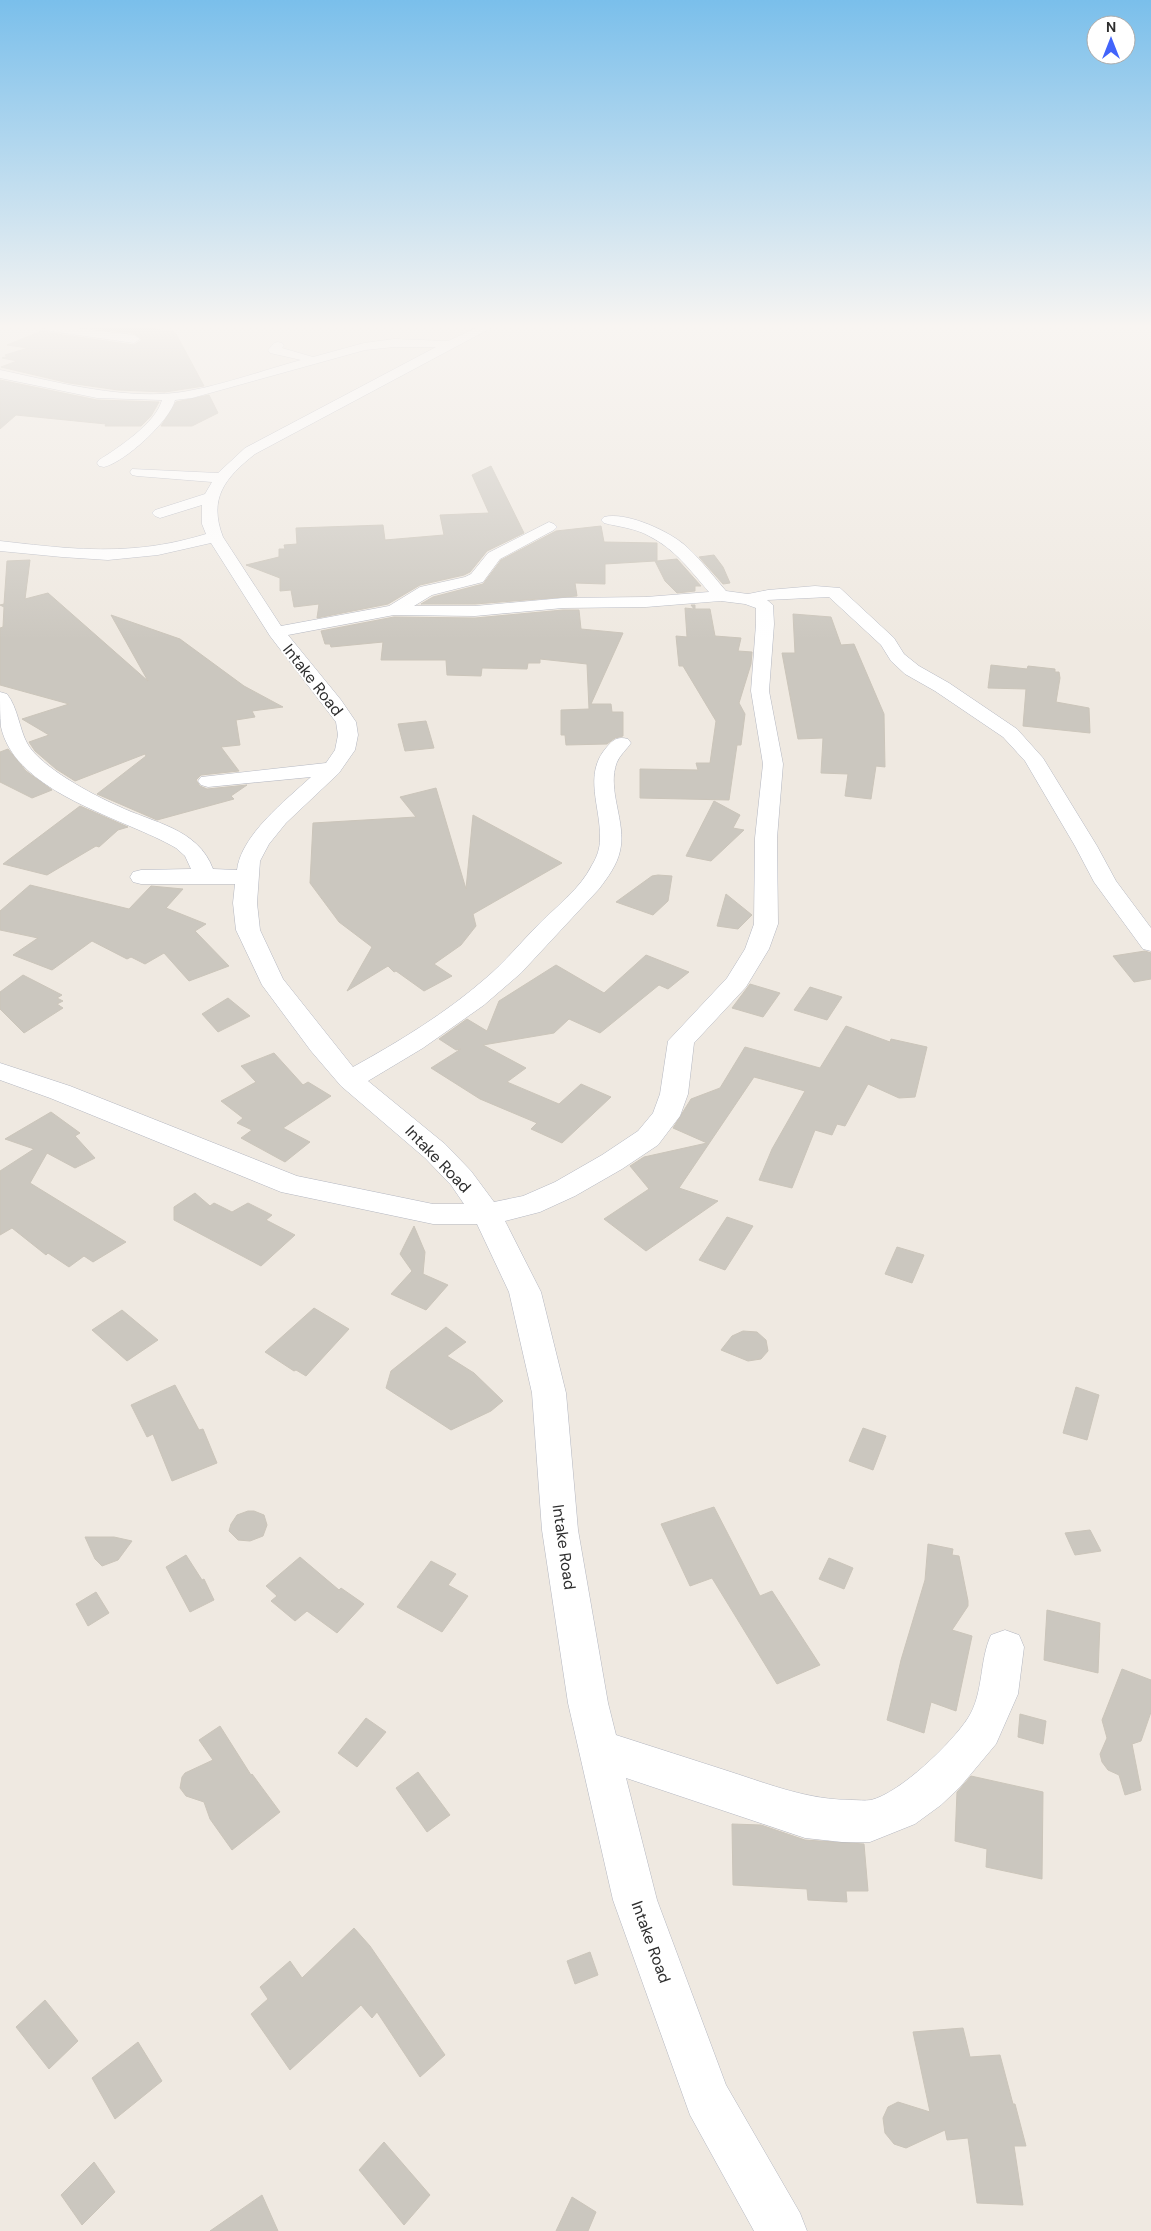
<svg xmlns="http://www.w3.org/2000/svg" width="1151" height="2231" viewBox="0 0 1151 2231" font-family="'DM Sans',sans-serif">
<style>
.building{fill:#cbc7bf;stroke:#cbc5ba}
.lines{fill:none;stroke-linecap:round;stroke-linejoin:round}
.minor-casing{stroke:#b4b7c1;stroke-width:1}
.minor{fill:#fff;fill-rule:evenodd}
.labels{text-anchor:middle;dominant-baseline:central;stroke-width:4;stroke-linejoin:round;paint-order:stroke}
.street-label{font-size:16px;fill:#2e2e2e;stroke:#fff}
</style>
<rect width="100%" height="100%" fill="#efe9e1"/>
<!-- building -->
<g class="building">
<polygon points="91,328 148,328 175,332 204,386 165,392 118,390 69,383 1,367 17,361 2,358 9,356 5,355 28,348 7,345 44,330 50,333 134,345 142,340 134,333"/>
<polygon points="0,380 97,400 159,402 151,416 141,426 105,426 106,424 16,415 0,429"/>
<polygon points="209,395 218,413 192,426 161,426 176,402"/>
<polygon points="491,466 524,533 487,551 470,572 464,575 420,585 388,604 317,618 319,604 294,607 291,590 280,591 280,578 246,565 279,557 279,549 285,549 284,545 297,544 296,528 383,525 385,540 444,535 440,515 489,513 472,475"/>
<polygon points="601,526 604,542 657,543 657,561 677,559 701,586 695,586 695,591 677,593 665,581 655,561 605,564 605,584 575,583 577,596 475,604 421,604 433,597 483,584 501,560 556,531"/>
<polygon points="714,555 723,567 730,583 723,584 699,557"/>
<polygon points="30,560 25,599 48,593 148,681 111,615 180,639 244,686 283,707 252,711 255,717 236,720 240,745 221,747 239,771 201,775 196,780 200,786 207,789 247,785 231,796 234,799 157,820 97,794 146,756 145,754 75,781 56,769 35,751 29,742 49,735 22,719 69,704 0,685 0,628 3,627 4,607 0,605 4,604 7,561"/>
<polygon points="691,605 695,605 695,609 710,609 715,636 741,638 738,651 752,652 751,664 739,703 745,714 741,745 737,745 729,800 640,798 640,769 698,770 696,763 710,763 716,721 683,666 679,666 676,636 687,637 685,608 694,609"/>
<polygon points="563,610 579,610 581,629 623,633 591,704 611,704 612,712 623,712 623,736 615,738 607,744 566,745 565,735 561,735 561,710 589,709 587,664 540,659 540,663 528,663 527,669 482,668 481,676 447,675 446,660 381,660 383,642 331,647 330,644 325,644 321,631 394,617 475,618"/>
<polygon points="793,614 831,617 841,645 854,644 884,714 885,767 876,766 871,799 845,796 848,774 821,773 823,738 798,739 782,653 795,653"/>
<polygon points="991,665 1027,669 1028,666 1055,669 1055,672 1059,672 1060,678 1056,702 1089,708 1090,733 1023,726 1026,689 988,688"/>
<polygon points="426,721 434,748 405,751 398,724"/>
<polygon points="8,749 26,771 52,790 32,798 0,782 0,752"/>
<polygon points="436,788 466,889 473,815 562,863 473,914 476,926 461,945 434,964 452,976 424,991 396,971 394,972 388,966 347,991 372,947 339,922 310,883 313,823 416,817 400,797"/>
<polygon points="714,801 740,815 733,828 744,830 711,861 686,856"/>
<polygon points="80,806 128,827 118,830 99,847 96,846 47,875 3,864"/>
<polygon points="658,875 672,876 668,901 653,915 616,902 652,876"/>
<polygon points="30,885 129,909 151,886 183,889 166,908 206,924 195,931 229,966 189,981 164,953 145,964 131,957 127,959 92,941 52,970 13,955 38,938 0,930 0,911"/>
<polygon points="726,894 752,915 738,929 717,926"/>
<polygon points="1145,951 1151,953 1151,979 1134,982 1113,956"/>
<polygon points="646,955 689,972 668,989 659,985 600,1033 569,1019 554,1033 483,1045 526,1068 507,1082 559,1104 581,1084 611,1097 562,1143 531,1129 537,1123 480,1099 431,1068 461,1049 456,1050 439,1039 467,1019 487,1031 499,1001 556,965 604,993"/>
<polygon points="23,975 62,995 57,998 63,1001 57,1004 63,1008 24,1033 0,1009 0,992"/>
<polygon points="750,984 780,993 763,1017 732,1008"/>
<polygon points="810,987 842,997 827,1020 794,1010"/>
<polygon points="228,998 250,1016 218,1032 202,1014"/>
<polygon points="846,1026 890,1042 891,1039 927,1047 915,1097 899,1098 868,1084 845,1126 837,1124 832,1135 815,1130 792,1188 759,1180 772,1149 805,1091 754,1077 679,1188 718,1201 646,1251 604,1219 649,1189 630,1166 644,1157 707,1143 673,1128 691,1099 720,1088 745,1047 820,1068"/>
<polygon points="274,1053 303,1085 308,1082 331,1096 283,1128 310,1142 285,1162 241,1138 252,1130 237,1123 243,1118 221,1101 256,1082 241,1066"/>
<polygon points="51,1112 80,1133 75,1136 95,1158 75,1168 47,1153 30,1183 126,1242 93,1262 84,1256 69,1267 48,1253 46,1255 12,1228 0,1235 0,1171 34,1149 5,1139"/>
<polygon points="195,1193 210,1206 214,1203 232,1212 248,1203 272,1215 266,1220 295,1235 261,1266 174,1220 174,1207"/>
<polygon points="727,1217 753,1226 725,1270 699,1260"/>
<polygon points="414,1226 425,1252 423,1274 448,1285 426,1310 391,1294 412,1271 400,1254"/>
<polygon points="897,1247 924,1255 912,1283 885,1274"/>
<polygon points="314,1308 349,1329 306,1376 296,1370 294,1371 265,1352"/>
<polygon points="122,1310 158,1340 127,1361 92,1330"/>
<polygon points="446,1327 466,1342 447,1356 474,1373 503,1401 491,1411 451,1430 386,1388 391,1371"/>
<polygon points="743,1331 757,1332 766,1340 768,1351 761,1359 748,1361 721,1350 732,1336"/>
<polygon points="175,1385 199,1430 203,1429 217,1463 172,1481 153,1434 147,1437 131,1405"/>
<polygon points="1076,1387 1099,1395 1087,1440 1063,1433"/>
<polygon points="863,1428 886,1436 873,1470 849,1461"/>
<polygon points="714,1507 760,1596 772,1591 820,1665 777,1684 712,1578 690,1586 661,1524"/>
<polygon points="248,1511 254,1511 264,1515 267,1525 263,1536 250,1541 238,1540 229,1531 231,1524 237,1515"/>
<polygon points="1090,1530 1101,1551 1075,1555 1065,1533"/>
<polygon points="85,1537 114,1537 132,1541 118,1560 102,1566 95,1559"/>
<polygon points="928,1544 953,1549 952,1555 959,1556 968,1601 968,1606 952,1630 972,1636 956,1711 931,1702 924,1733 887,1720 901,1660 925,1580"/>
<polygon points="186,1555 202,1580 204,1579 214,1600 190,1612 166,1567"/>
<polygon points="300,1557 339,1590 341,1588 364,1604 337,1633 307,1611 295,1621 271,1601 277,1596 266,1586"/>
<polygon points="829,1558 853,1568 844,1589 819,1579"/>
<polygon points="431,1561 456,1574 448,1585 468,1596 442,1632 397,1607"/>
<polygon points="96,1592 109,1613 88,1626 76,1604"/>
<polygon points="1047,1610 1100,1623 1098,1673 1044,1660"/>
<polygon points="1122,1669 1151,1680 1151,1712 1141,1741 1132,1744 1141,1790 1125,1795 1119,1775 1108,1770 1102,1762 1100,1754 1107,1738 1102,1720"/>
<polygon points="1020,1714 1046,1721 1043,1744 1018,1737"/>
<polygon points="366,1718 386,1732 357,1767 338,1753"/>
<polygon points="220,1726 251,1775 252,1774 280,1812 232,1850 210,1819 204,1802 186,1796 180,1788 182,1777 185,1773 213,1760 199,1740"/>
<polygon points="418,1772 450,1815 427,1832 396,1788"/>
<polygon points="971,1776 1043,1792 1042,1879 986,1867 987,1849 955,1841 957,1792"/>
<polygon points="732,1824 761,1825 805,1840 864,1844 868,1891 846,1891 847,1902 808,1900 807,1889 733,1885"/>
<polygon points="354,1928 370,1946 445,2055 420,2077 377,2012 372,2018 361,2005 290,2070 251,2014 268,1999 260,1987 290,1961 302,1978"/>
<polygon points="590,1952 598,1975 575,1984 567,1961"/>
<polygon points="45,2000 78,2041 49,2069 16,2027"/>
<polygon points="963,2028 970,2057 1000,2055 1013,2104 1015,2104 1026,2146 1014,2146 1023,2205 977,2203 968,2138 947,2140 945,2130 906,2148 894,2144 885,2133 883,2118 888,2107 898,2102 930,2112 913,2032"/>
<polygon points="138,2042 162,2081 115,2119 92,2078"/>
<polygon points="384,2142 430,2195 404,2225 359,2170"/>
<polygon points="94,2162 115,2192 82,2225 61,2195"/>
<polygon points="262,2195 278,2231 210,2231"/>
<polygon points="572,2197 596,2212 588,2231 556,2231"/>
</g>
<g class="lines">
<!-- minor casing -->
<g class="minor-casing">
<g id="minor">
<polygon points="44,328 76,328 134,335 140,339 134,343 50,331"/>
<path d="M476,328H491L255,454C225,478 208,498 223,537L281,626L389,606L420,587L465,577L471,574L488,553L549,522L554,524L557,527L554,530L500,559L483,582L432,595L414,606H475L563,598L646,597L709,592C690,570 675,549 649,536C635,528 619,527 604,523L601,520L604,517C626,511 672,532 688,548C702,561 714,577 726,591L748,594L768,590L815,586L840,588L894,638L904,654L919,666L949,683L1017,729L1043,758L1097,846L1116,881L1151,928V951L1143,949L1094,882L1075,846L1025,761L1003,737L935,691L905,674L891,661L881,645L829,597L767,600L773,605L774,624L769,691L783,764L777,838L778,924L769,949L746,987L694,1043L688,1094L680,1116L658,1145L622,1169L575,1196L540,1212L505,1221L541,1292L566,1393L578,1530L608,1703L616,1735C654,1747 693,1760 731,1772C771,1785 809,1800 852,1800C858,1800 865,1801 871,1800C900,1793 952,1743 968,1718C984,1693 979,1661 991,1635L1005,1630L1019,1635L1024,1647L1018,1694L996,1744L960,1787L941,1805L915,1824L870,1842H842L805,1838L626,1778L657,1900L726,2085L800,2213L807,2231H754L690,2115L613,1900L568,1703L542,1530L532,1393L509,1292L477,1224H433L281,1192L50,1098L0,1080V1063L70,1086L297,1176L433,1204H464L451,1185L425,1158L341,1086L311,1051L262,985L236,930L233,903L235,884H141L133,882L130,877L133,872L141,870L191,869L185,856L176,848C125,818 16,794 1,727C0,716 0,703 0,692L7,694C18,708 19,728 27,743C40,767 93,795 118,806C153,823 198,828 213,869L237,870C241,835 286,800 311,777L208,787L201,785L198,781L201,777L326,763L335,750L338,735L336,722L270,636L211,543L158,555L108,560L62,557L0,551V541C45,546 89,552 134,548C159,546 183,541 206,534L202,524V505L160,518L155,516L152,513L155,510L205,494L212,482L137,476L132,475L130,472L132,469L218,473L245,448L436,347H394L365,350L192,398L175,400C170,421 125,462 104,467L99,466L97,463L99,460C118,448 156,423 162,400L97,398L0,378V370C57,382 129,402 188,391C226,384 264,370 301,360L270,353L268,350L274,343L278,342L282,343L284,346L282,348L313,357L364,343L394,339L448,341ZM721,601L745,604L756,608V624L751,691L763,764L755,838L754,924L745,949L727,978L668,1041L660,1094L653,1113L638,1131L602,1155L555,1182L523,1196L494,1202L471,1171L445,1144L368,1081L423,1048L484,1005L521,973L599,889C608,877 617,865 620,851C627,822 606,790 617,762C620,755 627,749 631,743L628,739C617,736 613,740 606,748C583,775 601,807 600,839C600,848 597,857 592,865C580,889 558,905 539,924C521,942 505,962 486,978C446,1013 400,1041 353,1067L283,979L260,930L257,903L260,861L269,844L286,823L339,773L355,750L358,735L356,722L341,700L288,635L394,615L475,616L563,608L646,607Z"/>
</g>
</g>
<!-- minor -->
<use href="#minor" class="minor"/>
</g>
<!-- sky -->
<linearGradient id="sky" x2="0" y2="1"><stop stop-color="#7abfeb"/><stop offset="0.51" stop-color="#f8f5f2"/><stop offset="1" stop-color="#f8f5f2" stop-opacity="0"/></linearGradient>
<rect width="1151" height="640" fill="url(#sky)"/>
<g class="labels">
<!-- street labels -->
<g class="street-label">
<text transform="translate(313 680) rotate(52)">Intake Road</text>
<text transform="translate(438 1159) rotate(46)">Intake Road</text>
<text transform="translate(564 1547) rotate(82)">Intake Road</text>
<text transform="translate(651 1942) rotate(70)">Intake Road</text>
</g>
</g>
<!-- north arrow -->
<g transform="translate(1111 40)"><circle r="24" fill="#ffffff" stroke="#ababab"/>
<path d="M0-4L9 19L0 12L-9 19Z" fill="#4264fb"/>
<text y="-8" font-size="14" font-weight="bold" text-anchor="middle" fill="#2e2e2e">N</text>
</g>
</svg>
